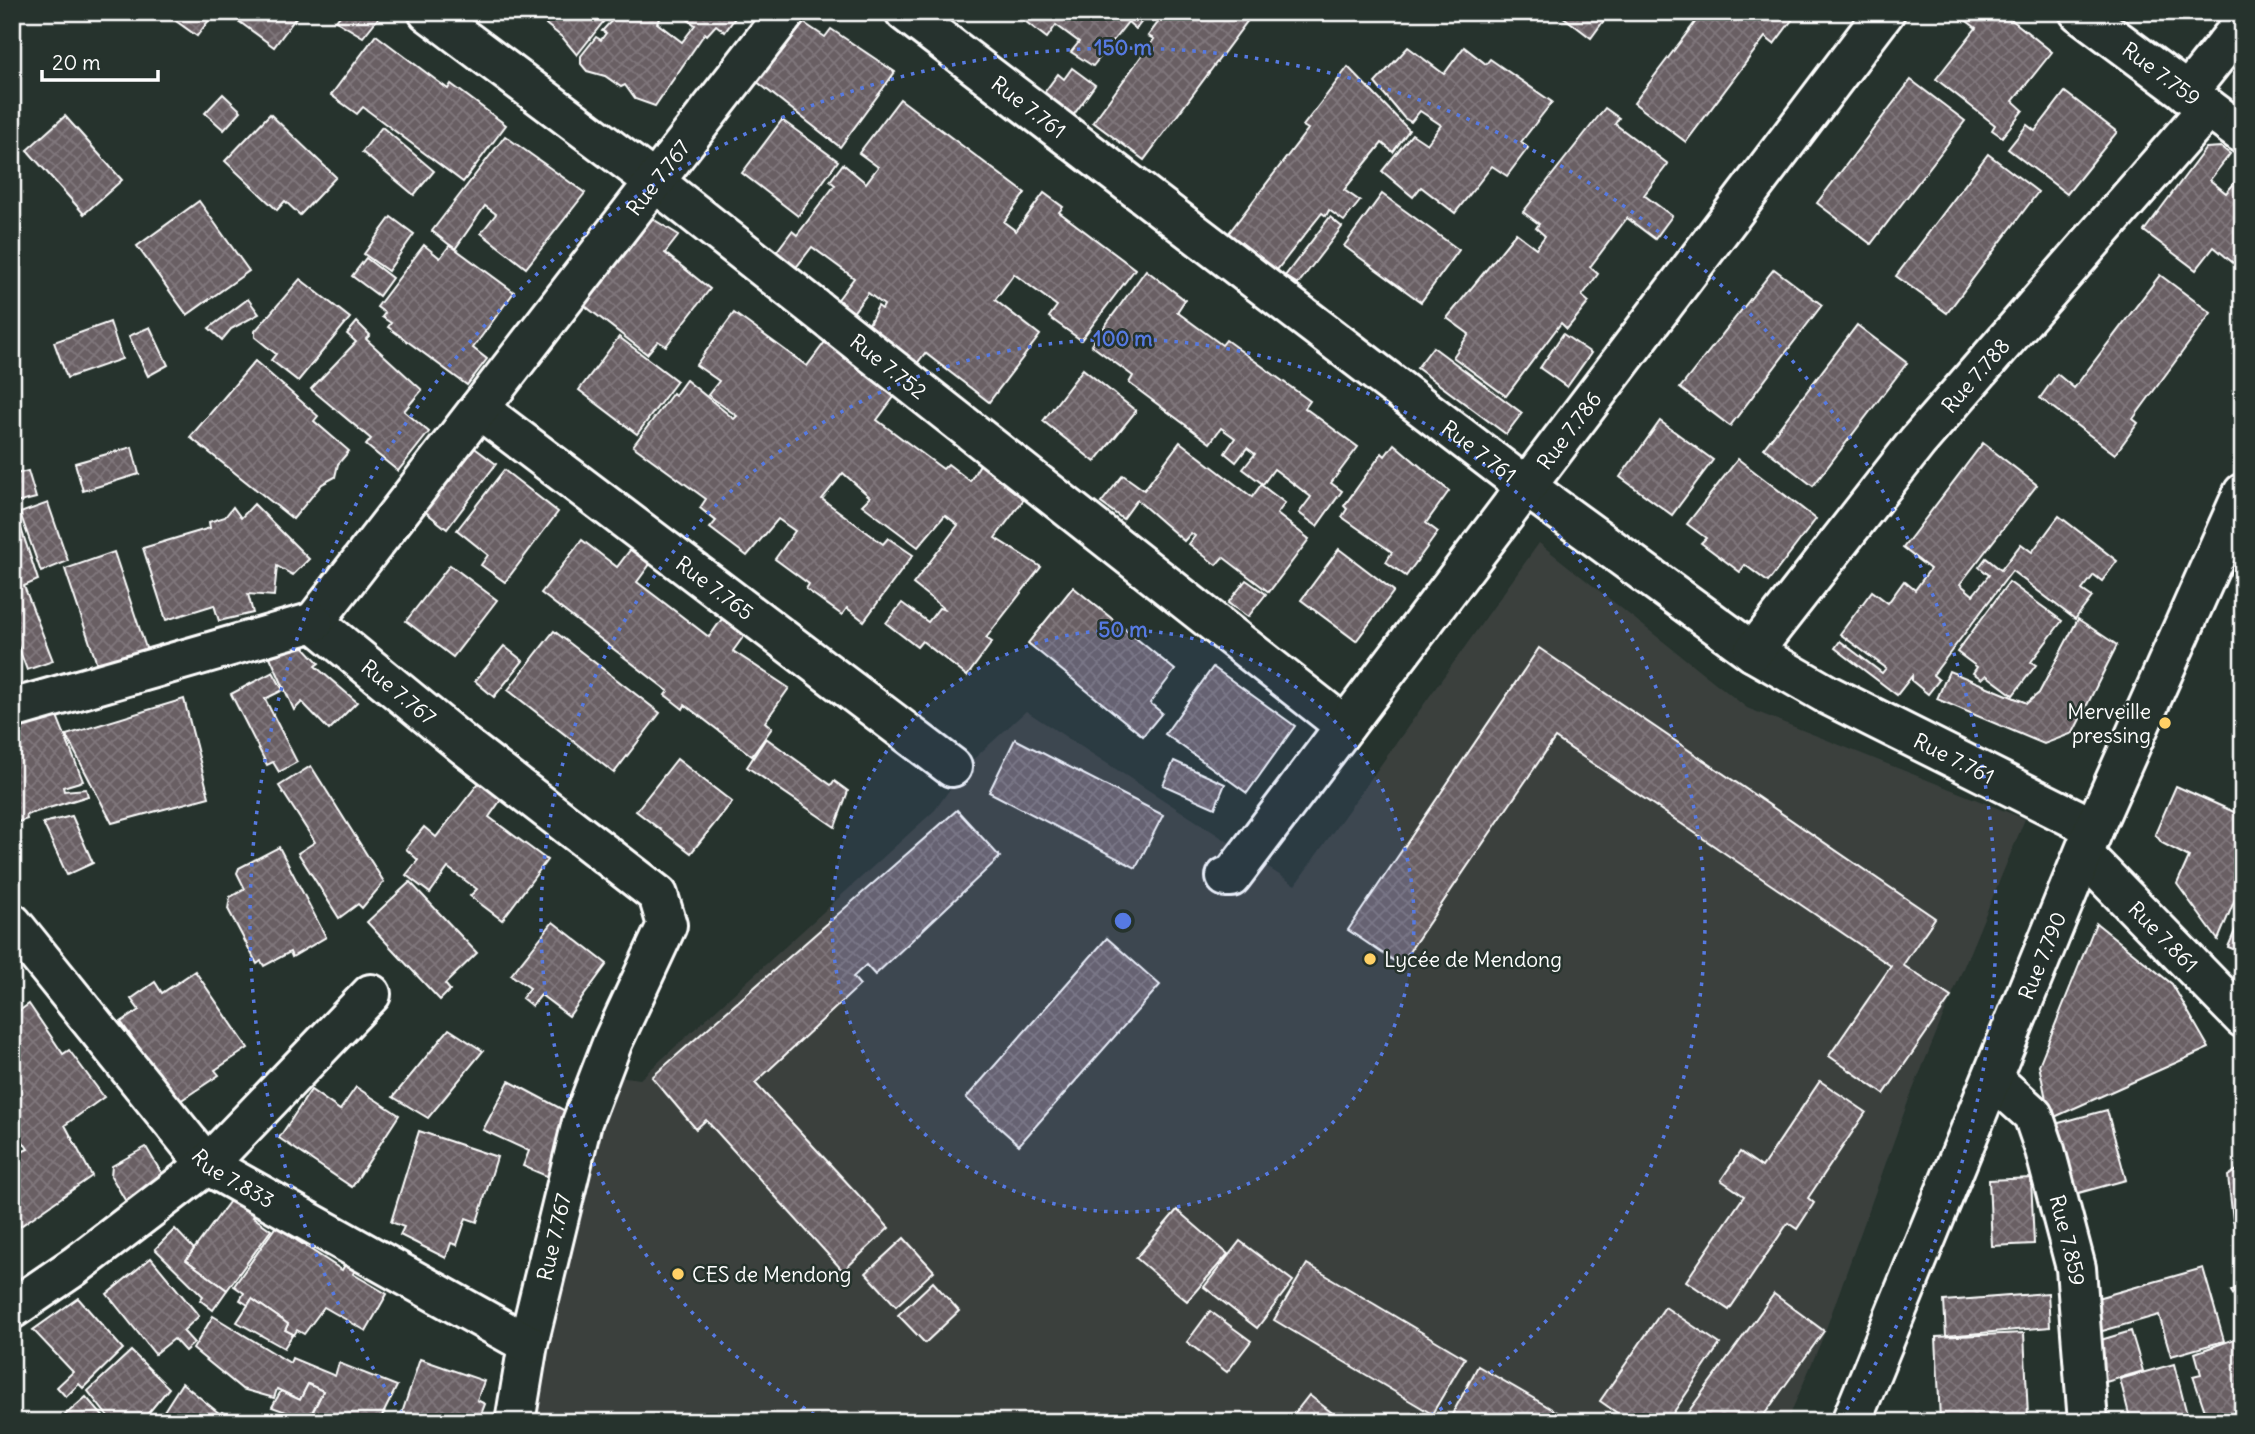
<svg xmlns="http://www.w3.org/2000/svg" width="2255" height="1434" viewBox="0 0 2255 1434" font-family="Delius,sans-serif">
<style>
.built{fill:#3a403e}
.building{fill:url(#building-cross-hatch);stroke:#fff;stroke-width:2}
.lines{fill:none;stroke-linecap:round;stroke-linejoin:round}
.minor-casing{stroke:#fff;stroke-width:44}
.minor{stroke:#26332d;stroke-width:38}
.ring{fill:none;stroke:#567ae2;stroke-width:3.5;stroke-dasharray:3.5 7}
.poi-dot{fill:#ffd166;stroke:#26332d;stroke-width:2.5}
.labels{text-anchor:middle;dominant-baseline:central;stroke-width:5;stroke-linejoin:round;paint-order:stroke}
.street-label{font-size:21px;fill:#fff;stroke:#26332d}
.poi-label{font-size:21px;fill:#fff;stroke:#26332d;text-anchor:start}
.centre{fill:#567ae2;stroke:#26332d;stroke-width:3.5}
.ring-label{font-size:21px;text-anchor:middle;font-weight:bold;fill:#567ae2;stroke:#26332d;stroke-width:5;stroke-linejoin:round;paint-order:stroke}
</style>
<defs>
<pattern id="building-cross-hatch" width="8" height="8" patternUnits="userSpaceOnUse" patternTransform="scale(1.75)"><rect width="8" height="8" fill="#695f64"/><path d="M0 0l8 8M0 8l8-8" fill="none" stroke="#80777b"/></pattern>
</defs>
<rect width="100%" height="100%" fill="#26332d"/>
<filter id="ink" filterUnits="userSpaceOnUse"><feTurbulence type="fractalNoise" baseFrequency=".0143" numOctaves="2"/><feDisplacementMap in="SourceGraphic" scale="14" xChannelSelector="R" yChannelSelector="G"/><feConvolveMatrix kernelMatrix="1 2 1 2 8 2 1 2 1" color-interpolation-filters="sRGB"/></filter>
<g filter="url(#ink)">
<!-- built -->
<polygon class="built" points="1539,543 1747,708 2025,819 1909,1099 1823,1337 1787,1422 527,1422 611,1075 640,1079 935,810 967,765 1026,711 1295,885"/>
<!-- building -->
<g class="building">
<polygon points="172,12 215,12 197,36 169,16"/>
<polygon points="226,12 300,12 274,47"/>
<polygon points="343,12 383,12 363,37 336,21"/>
<polygon points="531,12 611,12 577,55 563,38"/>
<polygon points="613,12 665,12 657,23 682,42 695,25 678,12 739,12 725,32 716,25 707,35 705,33 655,106 635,99 625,85 621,87 605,76 587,71 581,64 581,56 596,37 601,40 606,33 602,31 617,15"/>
<polygon points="1013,12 1149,12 1136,29 1128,22 1093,66 1071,52 1079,42 1056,25 1047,38"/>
<polygon points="1166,12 1254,12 1144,160 1093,122 1154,39 1148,36"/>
<polygon points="1557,12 1610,12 1591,38"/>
<polygon points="1703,12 1798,12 1774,44 1765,37 1686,142 1634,103"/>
<polygon points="1955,12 2002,12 2052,52 2013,101 2023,110 2002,137 1992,130 1995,125 1936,79 1976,28"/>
<polygon points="804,23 825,37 831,29 895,72 840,147 756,81"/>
<polygon points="376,35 448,89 451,84 506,125 463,182 363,107 357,114 331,95"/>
<polygon points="1408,47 1444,74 1464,47 1486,64 1490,59 1552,102 1521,142 1528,148 1507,176 1492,166 1455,213 1421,187 1413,197 1382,171 1412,134 1427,144 1441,125 1420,111 1411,122 1404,118 1375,83"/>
<polygon points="1348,67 1409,130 1393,152 1382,143 1344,190 1360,201 1344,221 1329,210 1326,216 1322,213 1276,271 1228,234 1308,129 1303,126"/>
<polygon points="1072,68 1095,85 1067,124 1052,113 1044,93 1058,74 1064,79"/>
<polygon points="1911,80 1965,121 1871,244 1817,203"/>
<polygon points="2065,92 2117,132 2067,194 2008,149 2027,125 2035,131"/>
<polygon points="223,94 241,111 224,130 205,113"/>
<polygon points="900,99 1025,193 1004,222 1016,231 1044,193 1063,207 1059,212 1135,269 1081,340 1049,317 1057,306 1014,274 995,300 1040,335 989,402 925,353 916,365 867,328 878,306 882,309 884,305 868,293 852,314 836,302 854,278 812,247 794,270 774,255 792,231 797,235 835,185 830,181 843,164 866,183 878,167 859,153"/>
<polygon points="1605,108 1619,118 1615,124 1668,164 1644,195 1672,216 1655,239 1627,218 1590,267 1598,274 1582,296 1589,302 1567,329 1561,323 1506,396 1453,357 1469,334 1447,318 1516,233 1536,248 1545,236 1536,228 1539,224 1523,212"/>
<polygon points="270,114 336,177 300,215 285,201 277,210 225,161"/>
<polygon points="65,116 122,180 84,214 27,150"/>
<polygon points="782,120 838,161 798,216 742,173"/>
<polygon points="382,127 434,171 414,195 362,152"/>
<polygon points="505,136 585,193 526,268 481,233 496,214 485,206 455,249 432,231"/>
<polygon points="2221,147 2230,154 2210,180 2226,193 2243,173 2243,258 2237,266 2214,247 2196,270 2144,231 2206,148"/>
<polygon points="1988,154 2038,192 1947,313 1896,276"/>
<polygon points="1382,194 1459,250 1421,302 1344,246"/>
<polygon points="199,201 249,271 187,315 137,246"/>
<polygon points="648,216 679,235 665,253 710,289 666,346 658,341 647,354 580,302"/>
<polygon points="391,217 414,234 388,271 364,254"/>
<polygon points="1330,217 1342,227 1298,284 1285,276"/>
<polygon points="424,245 440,258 450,245 514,292 473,348 487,359 467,385 388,327 391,323 382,317 385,313 377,307"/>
<polygon points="366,258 392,278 379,296 352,276"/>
<polygon points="1774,269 1822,305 1730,426 1680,388"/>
<polygon points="1146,270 1185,300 1177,312 1222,345 1226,340 1310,401 1305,408 1358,447 1331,483 1342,491 1317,526 1299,513 1311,497 1274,469 1263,484 1243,469 1255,454 1247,448 1236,462 1225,453 1235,438 1221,428 1210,443 1129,383 1133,376 1091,345"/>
<polygon points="2160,275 2211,313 2133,419 2138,423 2115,454 2040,398 2057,374 2074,388"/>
<polygon points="300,279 350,318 298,381 271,360 276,354 255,337 255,331"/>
<polygon points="248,299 259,314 231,329 222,340 209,328"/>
<polygon points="734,313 807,366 828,338 897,393 877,420 943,469 948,464 970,481 982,461 1027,495 995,538 1041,567 986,638 992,642 967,676 922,641 917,647 886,623 902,603 928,622 939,608 946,610 913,584 958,525 945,515 918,547 862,505 870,497 843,473 822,499 883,544 888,538 913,555 864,621 847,608 842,615 806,589 809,584 775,559 795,531 778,519 747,556 710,528 716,521 700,508 706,499 633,446 673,393 675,395 686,380 734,419 737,416 708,395 719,381 696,365"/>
<polygon points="110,322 122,359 67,378 54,342"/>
<polygon points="357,322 370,335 366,339 422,390 404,411 429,432 398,471 366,445 371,439 311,389 356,342 347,334"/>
<polygon points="1857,325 1907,363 1813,486 1764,448"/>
<polygon points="150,327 168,365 148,376 129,336"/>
<polygon points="1563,334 1591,353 1567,387 1540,368"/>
<polygon points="619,337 677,381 637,434 579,390"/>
<polygon points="1433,347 1522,413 1506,434 1417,368"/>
<polygon points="255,361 318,416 314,421 349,451 338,464 335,477 322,484 293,519 190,437"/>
<polygon points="1083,369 1136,411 1095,462 1043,421"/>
<polygon points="1660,421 1713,460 1672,515 1620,477"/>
<polygon points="1180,442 1252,497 1261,485 1285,503 1277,514 1309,539 1269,592 1223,557 1216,565 1189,544 1195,536 1191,533 1184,541 1137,500 1123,519 1101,503 1123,475 1144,490"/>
<polygon points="1983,443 2037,485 1960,584 1973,595 1989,575 1979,567 1986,558 2001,570 2021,544 2032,552 2059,516 2117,561 2102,581 2094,575 2082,590 2092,597 2075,619 2012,571 1933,675 1939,680 1928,694 1912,681 1912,676 1897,695 1835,648 1840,641 1882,673 1886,668 1840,634 1872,591 1888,603 1904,581 1915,590 1930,569 1903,548"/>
<polygon points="1394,444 1449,491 1426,523 1438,532 1406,576 1386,562 1392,552 1342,517 1347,509 1344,506 1382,453 1385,456"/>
<polygon points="472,446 496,464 447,529 423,510"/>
<polygon points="132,447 139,474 83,491 75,463"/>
<polygon points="1738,459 1816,519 1768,582 1745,565 1740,572 1701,543 1706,538 1687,524"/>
<polygon points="504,470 558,512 505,582 481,565 488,555 457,530"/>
<polygon points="28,471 36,498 12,504 12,475"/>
<polygon points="48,503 68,561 41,572 20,513"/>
<polygon points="254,504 309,559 293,575 277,566 274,596 248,594 253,613 219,621 214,605 166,620 143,548 210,528 209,522 225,517 233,507 241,518"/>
<polygon points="15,510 38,580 24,586 53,661 27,670 12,630 12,511"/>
<polygon points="582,540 617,567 634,545 653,560 637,582 709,637 724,616 746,633 733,651 789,688 765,722 772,728 752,756 685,705 683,709 669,698 665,695 668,691 541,593"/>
<polygon points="1339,549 1394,591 1356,641 1301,600"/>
<polygon points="114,552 149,657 100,673 65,569"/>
<polygon points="450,565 497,600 453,657 406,621"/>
<polygon points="1246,580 1266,594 1248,617 1228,603"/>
<polygon points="2009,582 2062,621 2031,662 2036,665 2013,695 1986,675 1982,679 1973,673 1977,667 1957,652"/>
<polygon points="1073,587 1175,670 1150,703 1162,713 1143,736 1028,643"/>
<polygon points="2078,619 2117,645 2073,733 2044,744 1937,699 1949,671 2027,703 2039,693"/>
<polygon points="554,631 660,713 614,773 508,690"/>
<polygon points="301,644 319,663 315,666 357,702 329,730 302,702 294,710 270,657"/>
<polygon points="504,646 523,661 494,697 475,681"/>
<polygon points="1539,648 1935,918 1903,965 1951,997 1884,1094 1829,1056 1891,966 1555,738 1400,965 1348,930"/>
<polygon points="1213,667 1295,726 1247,793 1165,734"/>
<polygon points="273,672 283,690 265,699 297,762 279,772 273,762 267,765 231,694"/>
<polygon points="184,699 209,797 112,823 66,735"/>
<polygon points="57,716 83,781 63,787 64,791 86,789 88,796 26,815 27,819 12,824 12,729"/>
<polygon points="766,738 831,785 834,781 848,791 835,827 747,767"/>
<polygon points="1015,739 1163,815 1136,868 989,792"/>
<polygon points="677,759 732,802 691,853 636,811"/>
<polygon points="1174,761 1225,784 1215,808 1163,785"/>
<polygon points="311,766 384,882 362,908 358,904 339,918 298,853 315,842 279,786"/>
<polygon points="485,775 507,791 489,817 547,860 502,920 470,896 477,889 448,868 430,893 406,875 418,860 406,849 424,827 436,837"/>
<polygon points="2176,786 2243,816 2243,880 2218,940 2177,884 2189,857 2162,843 2155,834"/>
<polygon points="957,810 1000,857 875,975 866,965 853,977 860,985 755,1083 889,1228 843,1271 706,1120 696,1129 652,1077"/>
<polygon points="72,816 93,863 67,875 43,823"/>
<polygon points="279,847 326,937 292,957 290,952 264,966 261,961 257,964 228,909 230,897 245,889 237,873 239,868"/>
<polygon points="410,882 477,953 445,984 450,990 440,1000 367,922"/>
<polygon points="2243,912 2243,953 2228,947"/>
<polygon points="553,922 607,964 569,1016 541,995 532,1006 522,998 530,988 511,975"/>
<polygon points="2096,923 2172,984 2209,1048 2050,1119 2039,1065"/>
<polygon points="1107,938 1160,985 1019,1145 966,1098"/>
<polygon points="195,971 248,1048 215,1070 219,1075 180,1101 171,1089 154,1101 136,1074 151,1064 121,1022 139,1010 131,999 155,982 162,993"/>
<polygon points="29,1004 63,1054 69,1050 104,1097 65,1125 92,1176 12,1232 12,1156 28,1149 12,1125 12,1016"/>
<polygon points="449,1029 483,1051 428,1118 393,1097"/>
<polygon points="509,1081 571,1114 551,1178 523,1166 529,1151 483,1130"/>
<polygon points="1820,1081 1866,1112 1808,1198 1814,1203 1797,1229 1788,1223 1729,1310 1686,1281 1744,1196 1721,1180 1740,1152 1762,1167"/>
<polygon points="356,1087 399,1115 352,1187 279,1138 311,1090 340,1110"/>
<polygon points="2107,1110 2126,1180 2064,1197 2044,1127"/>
<polygon points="419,1131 497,1157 477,1222 466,1218 457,1245 451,1243 446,1258 400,1235 404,1227 391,1222"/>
<polygon points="146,1147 162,1174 167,1171 176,1186 132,1212 111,1176 112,1166"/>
<polygon points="2243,1166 2243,1241 2233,1220 2228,1176"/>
<polygon points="2031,1178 2034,1244 1992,1246 1989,1180"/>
<polygon points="235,1194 259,1209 253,1217 271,1230 227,1290 186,1260"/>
<polygon points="1177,1210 1228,1254 1187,1301 1136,1258"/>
<polygon points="281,1219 295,1227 290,1236 342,1270 347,1261 357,1267 353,1274 387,1294 366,1331 324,1307 304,1334 297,1330 294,1335 285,1330 288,1324 252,1299 248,1305 240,1300 244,1293 234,1286"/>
<polygon points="175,1229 194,1249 186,1260 227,1290 213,1310 200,1300 203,1296 155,1249"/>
<polygon points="904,1238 934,1271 896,1306 866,1273"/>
<polygon points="1240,1241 1293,1281 1257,1328 1204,1287"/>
<polygon points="151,1258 199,1316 183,1331 194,1343 185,1351 174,1339 155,1354 107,1294"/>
<polygon points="1307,1264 1465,1358 1432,1414 1274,1320"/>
<polygon points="2203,1268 2224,1341 2171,1356 2159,1315 2099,1332 2090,1300"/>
<polygon points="933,1282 959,1311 925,1343 898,1315"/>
<polygon points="2243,1284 2243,1309 2231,1291"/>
<polygon points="2048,1293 2050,1327 1946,1336 1944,1301"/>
<polygon points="1774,1294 1824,1331 1759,1422 1681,1422"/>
<polygon points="78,1298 123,1349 83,1388 79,1384 66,1397 57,1387 73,1372 33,1330"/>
<polygon points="252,1299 288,1324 285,1330 293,1334 284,1348 237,1322"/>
<polygon points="1665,1307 1720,1344 1667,1422 1630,1422 1600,1401"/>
<polygon points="1210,1311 1251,1341 1227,1372 1187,1342"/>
<polygon points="213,1316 290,1363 292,1358 335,1376 339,1363 397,1386 379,1422 308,1422 323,1391 308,1384 300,1400 277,1389 274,1398 242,1389 193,1349"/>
<polygon points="2131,1331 2143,1371 2099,1384 2087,1344"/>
<polygon points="2024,1333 2028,1416 1940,1420 1936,1337"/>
<polygon points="2243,1336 2243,1422 2218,1422 2215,1415 2207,1417 2193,1376 2201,1374 2195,1353"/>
<polygon points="131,1351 169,1388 141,1422 112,1422 88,1391"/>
<polygon points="420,1359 484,1381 477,1400 485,1404 478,1422 399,1422"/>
<polygon points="2174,1364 2189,1422 2131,1422 2120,1379"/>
<polygon points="1478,1366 1574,1422 1448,1422"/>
<polygon points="182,1383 220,1414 222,1412 237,1422 157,1422"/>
<polygon points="308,1384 323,1391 308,1420 272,1407 281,1391 300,1400"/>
<polygon points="1309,1395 1344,1422 1288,1422"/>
<polygon points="86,1397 108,1422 57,1422"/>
</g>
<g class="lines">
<!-- minor casing -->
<g class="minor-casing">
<g id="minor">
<path id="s1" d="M428,12L655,182L1345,726"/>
<path id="s2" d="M905,12L1524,485L1753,652L1828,695L2094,828"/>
<path id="s3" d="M2079,12L2243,134"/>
<polyline points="2187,93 2243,23"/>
<path id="s4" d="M479,409L952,767"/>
<path id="s5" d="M314,622L465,746L658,895L667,925L613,1041L582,1122L528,1344L515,1422"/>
<path id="s6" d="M314,622L786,12"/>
<path id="s7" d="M1753,652L1918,441L2208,108"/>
<polyline points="12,709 314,622"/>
<path id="s8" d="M2084,855L2243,1018"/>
<path id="s9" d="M1226,877H1231L1885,12"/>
<path id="s10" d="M12,923L207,1165L528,1344"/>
<path id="s11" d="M1993,1079L2033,1115L2045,1150L2076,1268L2088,1422"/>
<polyline points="12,1309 75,1266 207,1165 371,994"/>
<path id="s12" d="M1851,1422L2094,828L2243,493"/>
</g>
</g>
<!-- minor -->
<use href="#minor" class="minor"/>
</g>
</g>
<!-- distance rings -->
<circle cx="1123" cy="921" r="291" fill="#567ae2" fill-opacity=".12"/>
<g class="ring">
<circle cx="1123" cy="921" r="291"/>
<path d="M823 1420A582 582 0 1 1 1423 1420"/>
<path d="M408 1422A873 873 0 1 1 1838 1422"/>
</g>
<!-- markers -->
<g class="poi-dot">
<circle cx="2165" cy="723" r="7"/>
<circle cx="1370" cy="959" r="7"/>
<circle cx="678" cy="1274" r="7"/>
</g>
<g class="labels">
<!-- street labels -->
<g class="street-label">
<text stroke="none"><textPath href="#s3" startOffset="103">Rue 7.759</textPath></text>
<text stroke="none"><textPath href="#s2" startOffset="156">Rue 7.761</textPath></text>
<text stroke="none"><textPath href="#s6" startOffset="562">Rue 7.767</textPath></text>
<text stroke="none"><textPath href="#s1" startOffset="581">Rue 7.752</textPath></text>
<text stroke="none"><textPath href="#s7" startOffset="355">Rue 7.788</textPath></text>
<text stroke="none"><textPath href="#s9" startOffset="565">Rue 7.786</textPath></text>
<text stroke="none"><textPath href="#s2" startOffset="723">Rue 7.761</textPath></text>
<text stroke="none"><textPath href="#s4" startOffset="296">Rue 7.765</textPath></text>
<text stroke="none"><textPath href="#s5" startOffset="110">Rue 7.767</textPath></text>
<text stroke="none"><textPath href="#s2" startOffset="1290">Rue 7.761</textPath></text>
<text stroke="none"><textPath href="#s8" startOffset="114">Rue 7.861</textPath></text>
<text stroke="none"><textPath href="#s12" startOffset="504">Rue 7.790</textPath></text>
<text stroke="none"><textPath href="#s10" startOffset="340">Rue 7.833</textPath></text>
<text transform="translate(554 1237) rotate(-77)">Rue 7.767</text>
<text stroke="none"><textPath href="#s11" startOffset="184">Rue 7.859</textPath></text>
</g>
<!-- poi labels -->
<g class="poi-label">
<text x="2151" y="711" text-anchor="end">Merveille<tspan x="2151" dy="24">pressing</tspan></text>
<text x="1384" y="959">Lycée de Mendong</text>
<text x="692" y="1274">CES de Mendong</text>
</g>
</g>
<circle cx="1123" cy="921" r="10" class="centre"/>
<g class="ring-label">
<text x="1123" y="55">150 m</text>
<text x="1123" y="346">100 m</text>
<text x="1123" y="637">50 m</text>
</g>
<!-- margin -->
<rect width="2255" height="1434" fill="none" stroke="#26332d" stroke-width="42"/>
<rect x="21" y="21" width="2213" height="1392" fill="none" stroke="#fff" stroke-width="2.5" filter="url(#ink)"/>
<!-- scale -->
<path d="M42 70v10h116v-10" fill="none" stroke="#ffffff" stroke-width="3.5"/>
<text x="52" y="70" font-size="21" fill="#ffffff" stroke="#26332d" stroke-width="5" paint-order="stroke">20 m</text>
</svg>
